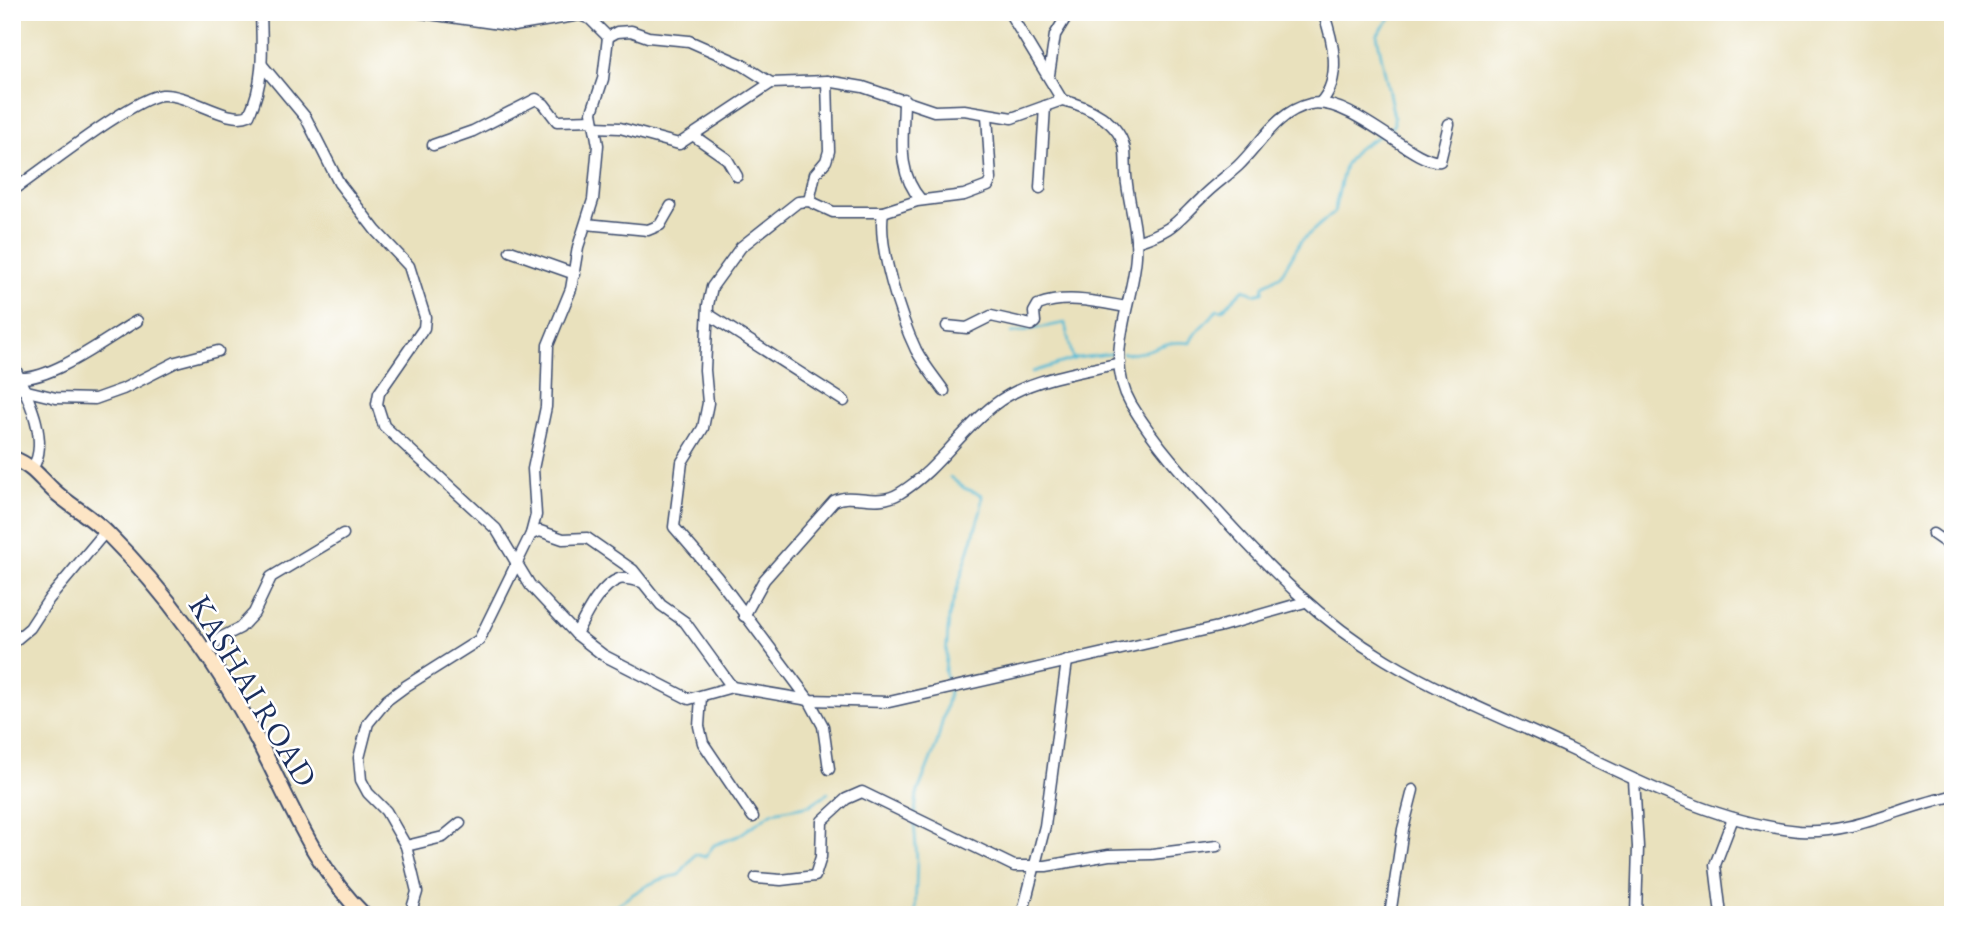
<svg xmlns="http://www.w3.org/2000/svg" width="1965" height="927" viewBox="0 0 1965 927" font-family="'EB Garamond',serif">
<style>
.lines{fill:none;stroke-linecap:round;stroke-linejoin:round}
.stream{stroke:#57bbd6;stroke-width:2.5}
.street-casing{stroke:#3a4a6c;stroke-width:13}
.secondary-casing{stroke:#3a4a6c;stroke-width:18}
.street{stroke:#fff;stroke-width:10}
.secondary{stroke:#fde5c5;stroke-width:14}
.labels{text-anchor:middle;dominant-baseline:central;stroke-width:5;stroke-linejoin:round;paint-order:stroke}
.street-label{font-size:32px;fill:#1b2f5e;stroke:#fff}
</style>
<rect width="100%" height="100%" fill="#fff"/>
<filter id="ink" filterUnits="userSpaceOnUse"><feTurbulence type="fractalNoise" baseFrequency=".0143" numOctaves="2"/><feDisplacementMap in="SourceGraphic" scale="14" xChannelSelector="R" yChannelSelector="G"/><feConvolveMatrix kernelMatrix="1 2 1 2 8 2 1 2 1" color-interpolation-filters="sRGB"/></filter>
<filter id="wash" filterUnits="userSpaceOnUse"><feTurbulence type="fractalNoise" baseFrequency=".00686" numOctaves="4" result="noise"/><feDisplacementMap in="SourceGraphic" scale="28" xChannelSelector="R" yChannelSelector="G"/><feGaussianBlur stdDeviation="1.57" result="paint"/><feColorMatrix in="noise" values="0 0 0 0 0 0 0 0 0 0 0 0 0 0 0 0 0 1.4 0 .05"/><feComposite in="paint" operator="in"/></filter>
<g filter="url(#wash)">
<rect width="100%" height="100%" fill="#e9e1bd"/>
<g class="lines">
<!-- stream -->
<g class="stream">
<polyline points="1388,131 1394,124 1394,117 1377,35 1395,12"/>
<polyline points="1012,333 1065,323 1073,360"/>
<path d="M1123,353C1153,356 1160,338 1190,343C1196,327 1209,323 1217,309L1222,310L1244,289L1253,294L1263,292L1264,285L1281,275L1301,241L1334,212L1345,165L1357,149L1382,134"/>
<polyline points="1032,372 1077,358 1117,353"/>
<polyline points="915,814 917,794 937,743 949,694 945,671 949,616 981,510 982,495 964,488 950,477"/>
<polyline points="914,821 917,860 915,915"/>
<path d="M597,915C627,904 638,882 679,875L695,854L705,857L714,845L738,836L773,812L810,805L828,793"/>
</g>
</g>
</g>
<g filter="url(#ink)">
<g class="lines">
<!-- street casing -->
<g class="street-casing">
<g id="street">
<path d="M415,12L514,26L580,15L590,19L608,37L617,32L631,31L648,37L689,41L741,64L771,83L827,81L863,87L934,111L964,110L1012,118L1062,100C1088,106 1121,122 1125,151C1126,162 1125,173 1127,184C1130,208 1138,232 1136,256C1133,305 1103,356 1131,404C1155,444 1186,478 1218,512C1269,568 1320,621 1386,660C1444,695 1509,720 1570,749C1642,783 1718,823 1799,831C1852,835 1902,806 1953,796"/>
<polyline points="1009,12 1062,100"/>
<polyline points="262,65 306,118 339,183 376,231 409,266 425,317 424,328 379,393 377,404 384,426 496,529 530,585 576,634 603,655 689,699 732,687 809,700 889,702 1218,627 1305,602"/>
<polyline points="1049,75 1055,35 1069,12"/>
<path d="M904,99C904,135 895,171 921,200"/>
<path d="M1320,103C1343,79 1333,40 1323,12"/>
<polyline points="595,127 620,128 679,144 771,83"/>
<polyline points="694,136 727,159 737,176"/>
<polyline points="433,145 473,131 536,99 544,104 557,121 593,120"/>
<polyline points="1040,188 1045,106"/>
<path d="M12,191C40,172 134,97 162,95C188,93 228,125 249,115C265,82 262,48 261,12"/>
<polyline points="809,201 815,174 826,161 829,151 827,81"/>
<path d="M883,212C877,246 901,319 916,350C924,365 935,378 944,391"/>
<polyline points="586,224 648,230 660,225 671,206"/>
<path d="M1136,242C1174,230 1174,224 1201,198C1212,186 1226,177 1238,166C1261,144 1276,112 1310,104C1352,96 1414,165 1440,161L1449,124"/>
<polyline points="510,251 575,274"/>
<polyline points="708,314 844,401"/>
<path d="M947,326L967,328L991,316L1031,325L1035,322L1034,312L1038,305C1066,294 1098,302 1126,307"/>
<path d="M12,362C24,389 51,439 33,467"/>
<path d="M19,378C53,380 107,338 137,321"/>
<polyline points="23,390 56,398 95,399 123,389 176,362 218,351"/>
<polyline points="531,534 540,531 563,539 587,538 633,570 661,605 685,622 732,687"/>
<polyline points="1933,534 1953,548"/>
<path d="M744,616L764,580L834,501C853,491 876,508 900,493C938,470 960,431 994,405C1028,378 1078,373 1120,363"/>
<path d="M576,634C585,617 599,586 619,579C625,577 635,581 642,582"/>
<polyline points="12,643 30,628 49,599 106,531"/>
<polyline points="205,653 222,637 240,628 254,613 271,577 343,534"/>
<polyline points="701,697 699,726 703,743 753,817"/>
<polyline points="829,769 823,726 809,700 717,577 674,527 682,462 703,428 708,403 705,370 708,305 712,287 741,247 798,202 809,201 833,212 883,212 917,201 964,195 988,186 991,179 987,115"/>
<polyline points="1634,780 1638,847 1636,915"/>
<polyline points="406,846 443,837 460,823"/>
<polyline points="756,878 781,880 815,876 821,857 822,821 846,799 862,792 1014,866 1046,866 1109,855 1152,854 1217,846"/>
<polyline points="410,915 417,892 406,846 386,811 368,793 361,780 359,758 368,723 387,700 406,686 479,640 531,534 536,515 533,469 546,407 548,345 571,289 578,247 593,200 598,145 592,112 603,79 608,37"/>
<polyline points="1022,915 1045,826 1067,661"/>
<polyline points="1390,915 1403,829 1413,790"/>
<polyline points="1721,915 1715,865 1733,818"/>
</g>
</g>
<!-- secondary casing -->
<g class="secondary-casing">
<path id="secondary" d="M12,458C34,467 37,475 53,490C70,506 91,516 107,533C166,592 218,664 257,739C290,801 313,866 364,915"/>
</g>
<!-- street -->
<use href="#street" class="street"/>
<!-- secondary -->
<use href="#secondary" class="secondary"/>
</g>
</g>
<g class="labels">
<!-- street labels -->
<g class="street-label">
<text transform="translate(253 691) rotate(59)">KASHAI ROAD</text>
</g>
</g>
<!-- margin -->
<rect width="1965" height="927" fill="none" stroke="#fff" stroke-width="42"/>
</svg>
